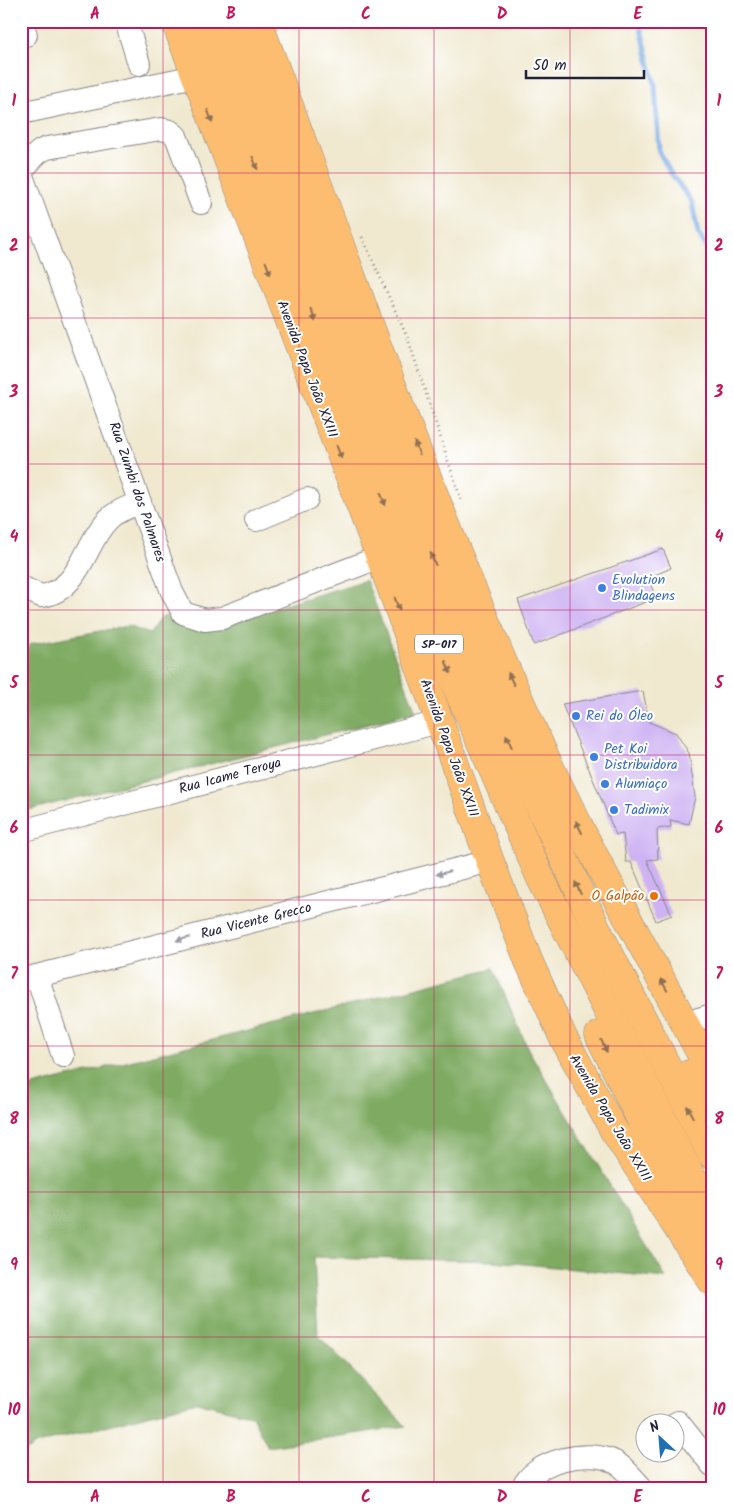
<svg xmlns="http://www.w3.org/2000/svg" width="733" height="1510" viewBox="0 0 733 1510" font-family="Kalam,sans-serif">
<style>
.forest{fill:#7eaa62;stroke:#50664e}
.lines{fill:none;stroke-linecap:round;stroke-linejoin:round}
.stream{stroke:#7babe5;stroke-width:5}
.building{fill:#ceb2f3}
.minor-casing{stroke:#898686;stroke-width:24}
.major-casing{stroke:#898686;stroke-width:29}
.highway-casing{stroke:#898686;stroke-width:29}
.path{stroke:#898686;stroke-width:3;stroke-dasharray:1 4;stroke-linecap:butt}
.minor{stroke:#fff;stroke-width:22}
.major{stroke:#fcbd6f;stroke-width:28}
.highway{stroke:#fcbd6f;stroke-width:28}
.oneway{fill:#8f7055}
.oneway2{fill:#9c9ca7}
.grid{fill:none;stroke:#c2185b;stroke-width:1;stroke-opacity:0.55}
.shop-dot{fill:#3f7fe0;stroke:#fff;stroke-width:2}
.food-dot{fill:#e8710a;stroke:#fff;stroke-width:2}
.labels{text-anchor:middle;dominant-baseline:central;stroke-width:4;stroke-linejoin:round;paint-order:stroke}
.shield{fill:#fff;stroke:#646476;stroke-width:1}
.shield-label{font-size:12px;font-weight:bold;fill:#22223b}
.street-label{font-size:14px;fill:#22223b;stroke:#fff}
.shop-label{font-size:14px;fill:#366cbe;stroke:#fff;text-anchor:start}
.food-label{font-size:14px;fill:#c56008;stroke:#fff;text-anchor:end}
.neatline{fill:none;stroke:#c2185b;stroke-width:2}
.grid-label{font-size:16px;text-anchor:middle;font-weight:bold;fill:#c2185b}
</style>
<rect width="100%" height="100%" fill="#fff"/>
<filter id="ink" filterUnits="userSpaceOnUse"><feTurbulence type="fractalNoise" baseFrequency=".02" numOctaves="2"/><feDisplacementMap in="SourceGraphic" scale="10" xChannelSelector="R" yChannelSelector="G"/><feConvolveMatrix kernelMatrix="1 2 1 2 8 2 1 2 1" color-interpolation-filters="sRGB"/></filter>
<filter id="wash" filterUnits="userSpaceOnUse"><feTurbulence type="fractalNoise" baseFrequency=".0096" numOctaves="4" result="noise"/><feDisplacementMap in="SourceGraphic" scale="20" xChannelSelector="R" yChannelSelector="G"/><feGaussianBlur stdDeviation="1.12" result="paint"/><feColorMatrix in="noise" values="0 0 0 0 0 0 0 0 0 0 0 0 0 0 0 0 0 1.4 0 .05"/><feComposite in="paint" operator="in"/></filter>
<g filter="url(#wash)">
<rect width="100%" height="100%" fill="#f0e9d0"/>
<!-- forest -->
<g class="forest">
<polygon points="366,580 416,712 21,812 21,661 30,644 127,626 150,634 160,618 170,615 197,632"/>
<polygon points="493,968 529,1051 666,1278 493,1261 314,1257 318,1335 406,1426 268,1447 252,1416 197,1402 37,1444 21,1454 21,1089"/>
</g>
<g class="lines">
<!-- stream -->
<g class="stream">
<polyline points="639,21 655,85 659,151 670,172 692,202 698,234 712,254"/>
<polyline points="712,861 712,877"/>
</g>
</g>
<g id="blocks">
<!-- building -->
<g class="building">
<polygon points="663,549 671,568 648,578 656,598 534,645 518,600"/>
<polygon points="643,691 649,722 676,733 689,753 695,797 689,824 670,820 671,827 657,829 658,859 647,860 672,915 656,921 631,862 626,862 623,834 616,835 562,704"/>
</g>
</g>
</g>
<g filter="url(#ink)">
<use href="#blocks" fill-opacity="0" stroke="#898686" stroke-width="1"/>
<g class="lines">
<!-- minor casing -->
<g class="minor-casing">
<g id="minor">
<polyline points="22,21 26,35"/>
<polyline points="126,21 139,64"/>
<polyline points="21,113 195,76"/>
<path d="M21,169C33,163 32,153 47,148L161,129L170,131L176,136L201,203"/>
<polyline points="21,173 172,592 183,613 205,620 222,618 380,557"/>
<polyline points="256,520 307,499"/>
<path d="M21,587L41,596C82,591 85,538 112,516C120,510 131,506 140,502"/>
<polyline points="21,831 439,722"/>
<polyline points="37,976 63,1056"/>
<polyline points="21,980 490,861"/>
<polyline points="685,1023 712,1015"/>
<polyline points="678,1422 712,1465"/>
<path d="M522,1489C533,1460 589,1448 615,1462C625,1467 634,1480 643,1489"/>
</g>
</g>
<!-- major casing -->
<g class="major-casing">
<g id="major">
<polyline points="175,21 380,557 490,861 529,962 563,1037 613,1129 712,1281"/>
<path d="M258,21C349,266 434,515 543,752C594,863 656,967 712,1075"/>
</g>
</g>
<!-- highway casing -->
<g class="highway-casing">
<g id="highway">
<polyline points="202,21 372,471 460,695 540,877 712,1217"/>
<polyline points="230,21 424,536 469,647 508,739 595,925 712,1155"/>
<polyline points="599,1035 712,1265"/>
<polyline points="689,1074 712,1111"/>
</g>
</g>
<!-- path -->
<polyline class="path" points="362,237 408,339 461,500"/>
<!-- minor -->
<use href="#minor" class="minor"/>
<!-- major -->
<use href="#major" class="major"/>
<!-- highway -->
<use href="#highway" class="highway"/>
</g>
<!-- one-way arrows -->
<defs><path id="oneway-solid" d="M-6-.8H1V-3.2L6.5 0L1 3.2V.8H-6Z" transform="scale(1.25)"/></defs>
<g class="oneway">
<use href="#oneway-solid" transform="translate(210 116) rotate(69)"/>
<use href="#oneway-solid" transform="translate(255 163) rotate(69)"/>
<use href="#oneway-solid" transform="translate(268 268) rotate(69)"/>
<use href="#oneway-solid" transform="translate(313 315) rotate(69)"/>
<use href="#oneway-solid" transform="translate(417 448) rotate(-111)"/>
<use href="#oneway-solid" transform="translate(339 452) rotate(69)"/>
<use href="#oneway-solid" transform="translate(383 499) rotate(69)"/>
<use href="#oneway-solid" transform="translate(433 559) rotate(-112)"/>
<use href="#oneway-solid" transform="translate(397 604) rotate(70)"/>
<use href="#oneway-solid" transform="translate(448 667) rotate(68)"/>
<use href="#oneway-solid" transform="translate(511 679) rotate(-114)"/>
<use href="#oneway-solid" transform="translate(509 741) rotate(-114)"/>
<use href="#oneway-solid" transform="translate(579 827) rotate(-116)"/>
<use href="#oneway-solid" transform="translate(578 888) rotate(-115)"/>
<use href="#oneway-solid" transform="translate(664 985) rotate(-119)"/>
<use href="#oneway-solid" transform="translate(604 1046) rotate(65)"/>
<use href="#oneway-solid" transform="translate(690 1112) rotate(-117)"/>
</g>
<g class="oneway2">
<use href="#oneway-solid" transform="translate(443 873) rotate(166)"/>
<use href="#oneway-solid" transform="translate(183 939) rotate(166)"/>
</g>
</g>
<!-- grid -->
<path class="grid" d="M163,21V1489M299,21V1489M434,21V1489M570,21V1489M21,173H712M21,318H712M21,464H712M21,610H712M21,755H712M21,900H712M21,1046H712M21,1192H712M21,1337H712"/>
<!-- markers -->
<g class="shop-dot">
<circle cx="602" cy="588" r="5"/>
<circle cx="576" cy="716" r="5"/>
<circle cx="594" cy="757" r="5"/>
<circle cx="605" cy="784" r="5"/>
<circle cx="614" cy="810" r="5"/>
</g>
<circle class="food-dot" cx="654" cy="896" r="5"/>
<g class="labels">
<!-- shield labels -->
<rect class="shield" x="415" y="634.5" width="48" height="19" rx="4"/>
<g class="shield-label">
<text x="439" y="644">SP-017</text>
</g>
<!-- street labels -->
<g class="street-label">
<text transform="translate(307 369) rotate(69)">Avenida Papa João XXIII</text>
<text transform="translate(137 492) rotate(71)">Rua Zumbi dos Palmares</text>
<text transform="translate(449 748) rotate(70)">Avenida Papa João XXIII</text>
<text transform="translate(230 776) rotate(-15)">Rua Icame Teroya</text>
<text transform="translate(256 921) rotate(-14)">Rua Vicente Grecco</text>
<text transform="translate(610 1118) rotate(59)">Avenida Papa João XXIII</text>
</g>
<!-- shop labels -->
<g class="shop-label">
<text x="612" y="580">Evolution<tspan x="612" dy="16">Blindagens</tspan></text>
<text x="586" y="716">Rei do Óleo</text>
<text x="604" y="749">Pet Koi<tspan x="604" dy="16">Distribuidora</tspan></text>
<text x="615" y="784">Alumiaço</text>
<text x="624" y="810">Tadimix</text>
</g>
<!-- food labels -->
<g class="food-label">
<text x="644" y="896">O Galpão</text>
</g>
</g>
<!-- margin -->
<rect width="733" height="1510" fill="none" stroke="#fff" stroke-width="55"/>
<!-- north arrow -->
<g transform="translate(660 1438) rotate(334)"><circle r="24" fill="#ffffff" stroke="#a7a7b1"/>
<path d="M0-4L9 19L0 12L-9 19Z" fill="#1f6fb2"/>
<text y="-8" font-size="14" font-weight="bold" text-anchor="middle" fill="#22223b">N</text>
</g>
<!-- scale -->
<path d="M526 70v8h118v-8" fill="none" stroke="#22223b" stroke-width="2.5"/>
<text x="533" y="70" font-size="15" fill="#22223b" stroke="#ffffff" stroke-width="4" paint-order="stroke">50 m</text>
<rect x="28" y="28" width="678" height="1454" class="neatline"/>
<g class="grid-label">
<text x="95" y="19">A</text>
<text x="231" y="19">B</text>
<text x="366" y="19">C</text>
<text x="502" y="19">D</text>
<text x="638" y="19">E</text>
<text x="14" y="106">1</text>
<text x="719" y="106">1</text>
<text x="14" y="251">2</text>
<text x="719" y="251">2</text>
<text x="14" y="397">3</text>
<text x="719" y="397">3</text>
<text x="14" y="542">4</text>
<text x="719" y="542">4</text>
<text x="14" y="688">5</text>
<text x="719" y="688">5</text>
<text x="14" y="833">6</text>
<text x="719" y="833">6</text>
<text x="14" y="979">7</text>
<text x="719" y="979">7</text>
<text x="14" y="1124">8</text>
<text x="719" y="1124">8</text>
<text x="14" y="1270">9</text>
<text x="719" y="1270">9</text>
<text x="14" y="1415">10</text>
<text x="719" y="1415">10</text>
<text x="95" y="1502">A</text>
<text x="231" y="1502">B</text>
<text x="366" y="1502">C</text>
<text x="502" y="1502">D</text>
<text x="638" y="1502">E</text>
</g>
</svg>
